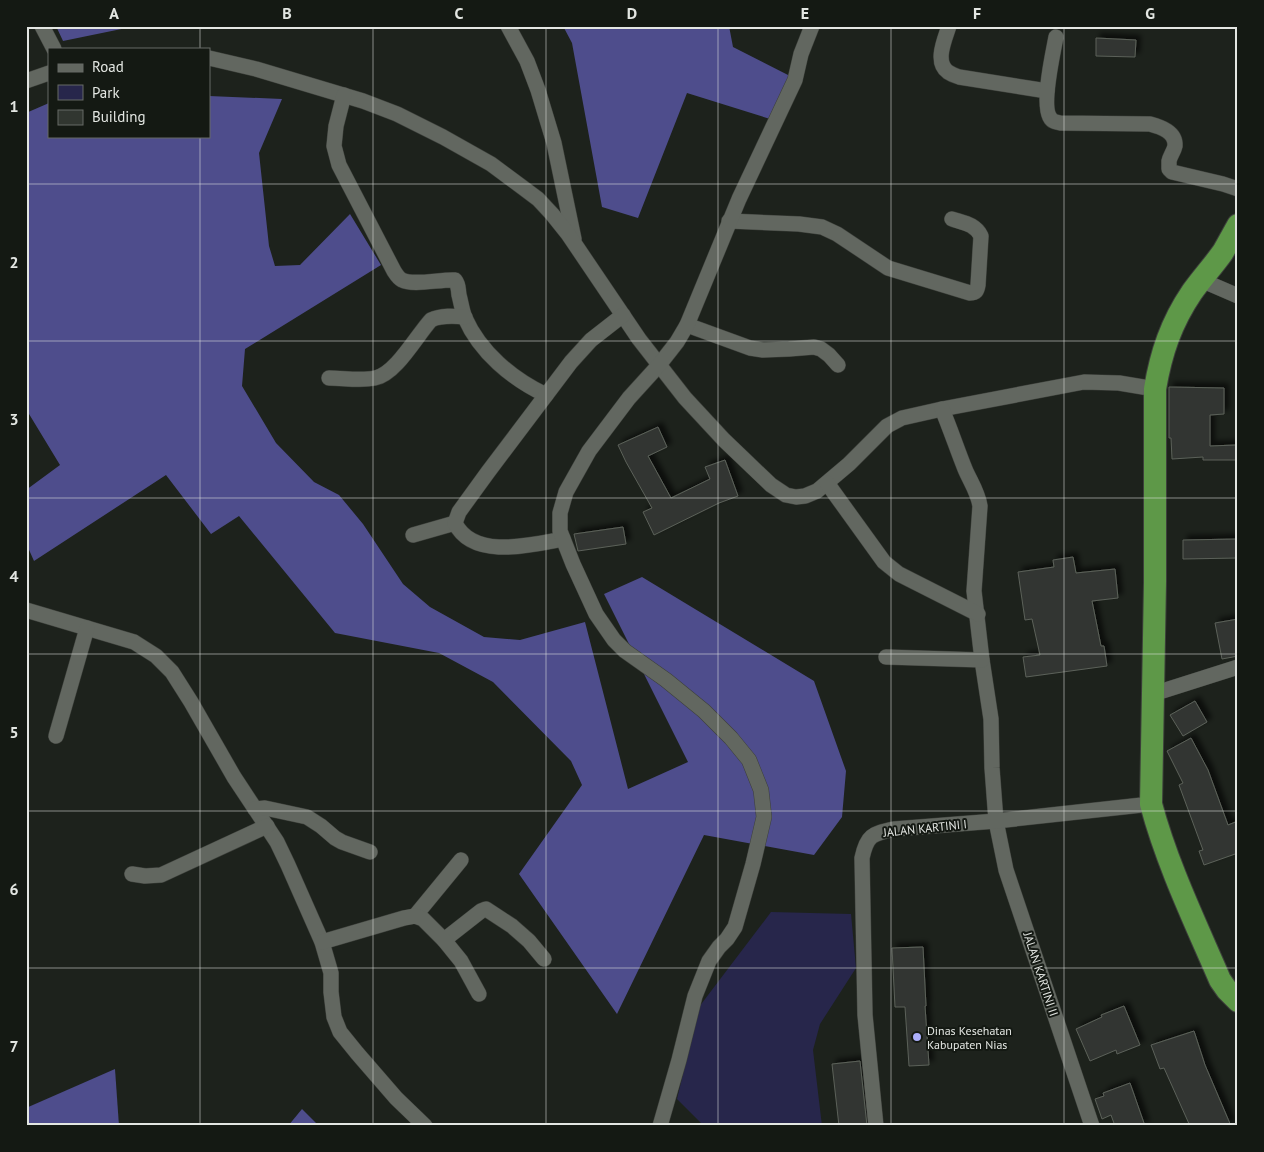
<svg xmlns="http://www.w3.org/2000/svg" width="1264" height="1152" viewBox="0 0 1264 1152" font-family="'PT Sans',sans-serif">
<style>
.green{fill:#27264b}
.forest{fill:#4e4d8c}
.building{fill:#313630;stroke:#5c615a;filter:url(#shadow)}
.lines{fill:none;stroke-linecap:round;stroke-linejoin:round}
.minor-casing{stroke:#3d403b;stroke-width:16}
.highway-casing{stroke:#3d403b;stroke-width:24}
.minor{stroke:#626760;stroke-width:15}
.highway{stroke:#5e9848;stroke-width:22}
.grid{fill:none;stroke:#e3e6e2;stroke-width:1;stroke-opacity:0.55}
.poi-dot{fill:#acaffb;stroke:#141913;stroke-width:2}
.labels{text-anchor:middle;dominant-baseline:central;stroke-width:4;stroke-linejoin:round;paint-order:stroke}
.street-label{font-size:12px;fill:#e3e6e2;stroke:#141913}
.poi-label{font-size:12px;fill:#e3e6e2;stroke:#141913;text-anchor:start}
.neatline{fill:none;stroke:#e3e6e2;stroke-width:2}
.grid-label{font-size:16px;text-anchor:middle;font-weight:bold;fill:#e3e6e2}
</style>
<defs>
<filter id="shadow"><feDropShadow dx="4.5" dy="-4.5" stdDeviation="2.5" flood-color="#0009"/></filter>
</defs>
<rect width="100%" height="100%" fill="#1d221c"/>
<!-- green -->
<polygon class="green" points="771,912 851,914 856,968 820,1024 813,1050 822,1126 704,1126 677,1099 699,1007"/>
<!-- forest -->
<g class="forest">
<polygon points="56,26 136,26 63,41"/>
<polygon points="563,26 729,26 733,47 790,76 770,119 687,93 638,218 602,207 572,43"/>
<polygon points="209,96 282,99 259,153 269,246 275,266 300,265 350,214 381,265 245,349 242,386 276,443 314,482 339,495 363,524 403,584 430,607 484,637 520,640 585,622 628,789 688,762 604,594 642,577 814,681 846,771 842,817 814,855 704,835 617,1014 519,874 582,785 571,761 493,682 439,653 335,633 239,516 211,534 166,475 34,561 26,543 26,490 60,465 26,409 26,113 49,103 49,136 209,136"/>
<polygon points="115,1069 119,1126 26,1126 26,1108"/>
<polygon points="302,1109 319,1126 288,1126"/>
</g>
<!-- building -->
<g class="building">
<polygon points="1096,38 1136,40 1135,57 1096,56"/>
<polygon points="1169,387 1224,388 1224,414 1210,415 1210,446 1236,445 1237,460 1203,460 1203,457 1172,459 1171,438 1169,438"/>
<polygon points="658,427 667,447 648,456 671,498 710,479 705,467 725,460 738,496 719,503 654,535 643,512 652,508 626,462 618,445"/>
<polygon points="623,527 626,544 578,551 574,534"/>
<polygon points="1238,539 1238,558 1183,559 1183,540"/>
<polygon points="1073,557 1076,573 1115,569 1118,598 1092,601 1101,646 1104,646 1107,666 1026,677 1023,657 1040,655 1032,619 1025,620 1018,572 1054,567 1053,560"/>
<polygon points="1238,619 1238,656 1222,659 1215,623"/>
<polygon points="1195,701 1207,722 1183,736 1170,715"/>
<polygon points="1191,738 1208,770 1228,825 1238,821 1238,853 1204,865 1199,851 1203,850 1179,785 1183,783 1167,751"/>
<polygon points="923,947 926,1006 925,1006 929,1065 909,1066 905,1007 895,1007 892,948"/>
<polygon points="1124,1006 1140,1045 1117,1054 1116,1050 1090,1061 1076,1029 1102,1017 1101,1015"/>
<polygon points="1194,1031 1205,1065 1231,1126 1190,1126 1164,1068 1160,1069 1151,1045"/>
<polygon points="860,1061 867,1126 839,1126 832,1064"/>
<polygon points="1130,1083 1145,1126 1115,1126 1111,1115 1102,1119 1095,1099 1104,1096 1103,1093"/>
</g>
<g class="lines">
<!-- minor casing -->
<g class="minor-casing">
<g id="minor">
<polyline points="42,26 54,49"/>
<polyline points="508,26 527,61 538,90 554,143 574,239"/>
<path d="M949,26C945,39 934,62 948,72C951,74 956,76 959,77L1047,91"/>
<path d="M1056,37C1053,53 1040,110 1052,120C1054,122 1057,122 1060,123L1150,124C1161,127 1176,132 1175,146C1174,151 1170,156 1169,161C1169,161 1169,168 1169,169L1172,172L1223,184L1238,189"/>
<polyline points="209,58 256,69 363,101 397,114 443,137 491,164 522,187 538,199 552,214 568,234 639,339 685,398 724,440 771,485 786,495 796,497 805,496 817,491 849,464 887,426 902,418 942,409 1084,382 1119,383 1155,389"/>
<polyline points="26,81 49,73"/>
<path d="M344,95L336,126L334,146L339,165L394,271C396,274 398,278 402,280C413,286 441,279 455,280C459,285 458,289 459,295C461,302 462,311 465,318C480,352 512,379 546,395"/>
<path d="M729,221L799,224L822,227L837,234L888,268L970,293C976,293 977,291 978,285L981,236C975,224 964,223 952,219"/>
<polyline points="1201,280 1238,296"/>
<polyline points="687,325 750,348 763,350 789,349 814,347 821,349 829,355 838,365"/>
<path d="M329,378C344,378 361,381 375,378C396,374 417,335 431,320C441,315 454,316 465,317"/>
<path d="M942,409C950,428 957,449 965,469C970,481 978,492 980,506L974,591L982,660L991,719L992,768L996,821L1006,870L1092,1126"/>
<polyline points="827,483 884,562 899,574 978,614"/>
<polyline points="413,535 455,523"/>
<path d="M563,539C531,545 473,560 455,523L459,512L488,472L571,362L591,340L623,315"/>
<polyline points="26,610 134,642 156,656 172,672 191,702 234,777 277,842 288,865 322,942 331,973 331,992 334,1017 340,1032 357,1053 396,1098 425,1126"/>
<polyline points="886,657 982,660"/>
<polyline points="1153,694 1238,667"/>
<polyline points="56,736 87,628"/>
<polyline points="255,809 265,808 307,817 321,826 335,838 342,842 370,852"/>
<polyline points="132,874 145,876 161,875 267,826"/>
<polyline points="415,916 461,860"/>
<polyline points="444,940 481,911 486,909 512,926 529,941 544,959"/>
<polyline points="322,942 404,918 415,916 423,919 444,940 461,961 479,994"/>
<polyline points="660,1126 679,1060 695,996 709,961 719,947 727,939 735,927 753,864 764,817 761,790 749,760 731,738 704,711 666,680 625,651 614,640 596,614 573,564 560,531 560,513 566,492 589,451 629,398 659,365 677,342 687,325 739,199 795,80 801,54 812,26"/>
<path d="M876,1126L865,1015L862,858C867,835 872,834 894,829L996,821L1151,804"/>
</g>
</g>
<!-- highway casing -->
<g class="highway-casing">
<path id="highway" d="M1238,225C1233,234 1228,243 1223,252C1213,266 1202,278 1192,292C1171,323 1161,353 1155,389V582L1151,804C1167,864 1195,922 1220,980L1227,990L1238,1001"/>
</g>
<!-- minor -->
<use href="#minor" class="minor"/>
<!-- highway -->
<use href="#highway" class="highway"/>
</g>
<!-- grid -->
<path class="grid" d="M200,26V49M373,26V1126M546,26V1126M718,26V1126M891,26V1126M1064,26V1126M200,136V1126M26,184H1238M26,341H1238M26,498H1238M26,654H1238M26,811H1238M26,968H1238"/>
<!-- markers -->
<circle class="poi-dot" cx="917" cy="1037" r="5"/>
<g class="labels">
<!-- street labels -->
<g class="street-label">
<text transform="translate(925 828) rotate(-6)">JALAN KARTINI I</text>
<text transform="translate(1041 974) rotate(72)">JALAN KARTINI II</text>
</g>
<!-- poi labels -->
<g class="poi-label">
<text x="927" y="1030">Dinas Kesehatan<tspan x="927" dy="14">Kabupaten Nias</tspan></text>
</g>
</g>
<!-- border -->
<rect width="1264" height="1152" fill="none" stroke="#141913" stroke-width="55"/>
<!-- legend -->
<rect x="48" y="48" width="162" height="90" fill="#141913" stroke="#676b66"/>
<rect x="58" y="64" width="25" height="8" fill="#626760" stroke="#676b66"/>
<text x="92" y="72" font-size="15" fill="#e3e6e2">Road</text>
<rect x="58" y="85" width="25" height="15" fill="#27264b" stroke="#676b66"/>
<text x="92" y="98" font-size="15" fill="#e3e6e2">Park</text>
<rect x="58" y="110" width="25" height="15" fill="#313630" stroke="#676b66"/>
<text x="92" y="122" font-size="15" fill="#e3e6e2">Building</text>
<rect x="28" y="28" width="1208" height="1096" class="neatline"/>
<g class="grid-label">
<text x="114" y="19">A</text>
<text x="287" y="19">B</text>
<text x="459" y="19">C</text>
<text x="632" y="19">D</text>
<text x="805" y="19">E</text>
<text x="977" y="19">F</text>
<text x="1150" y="19">G</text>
<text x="14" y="112">1</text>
<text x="14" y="268">2</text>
<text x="14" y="425">3</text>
<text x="14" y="582">4</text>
<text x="14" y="738">5</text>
<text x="14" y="895">6</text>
<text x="14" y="1052">7</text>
</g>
</svg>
